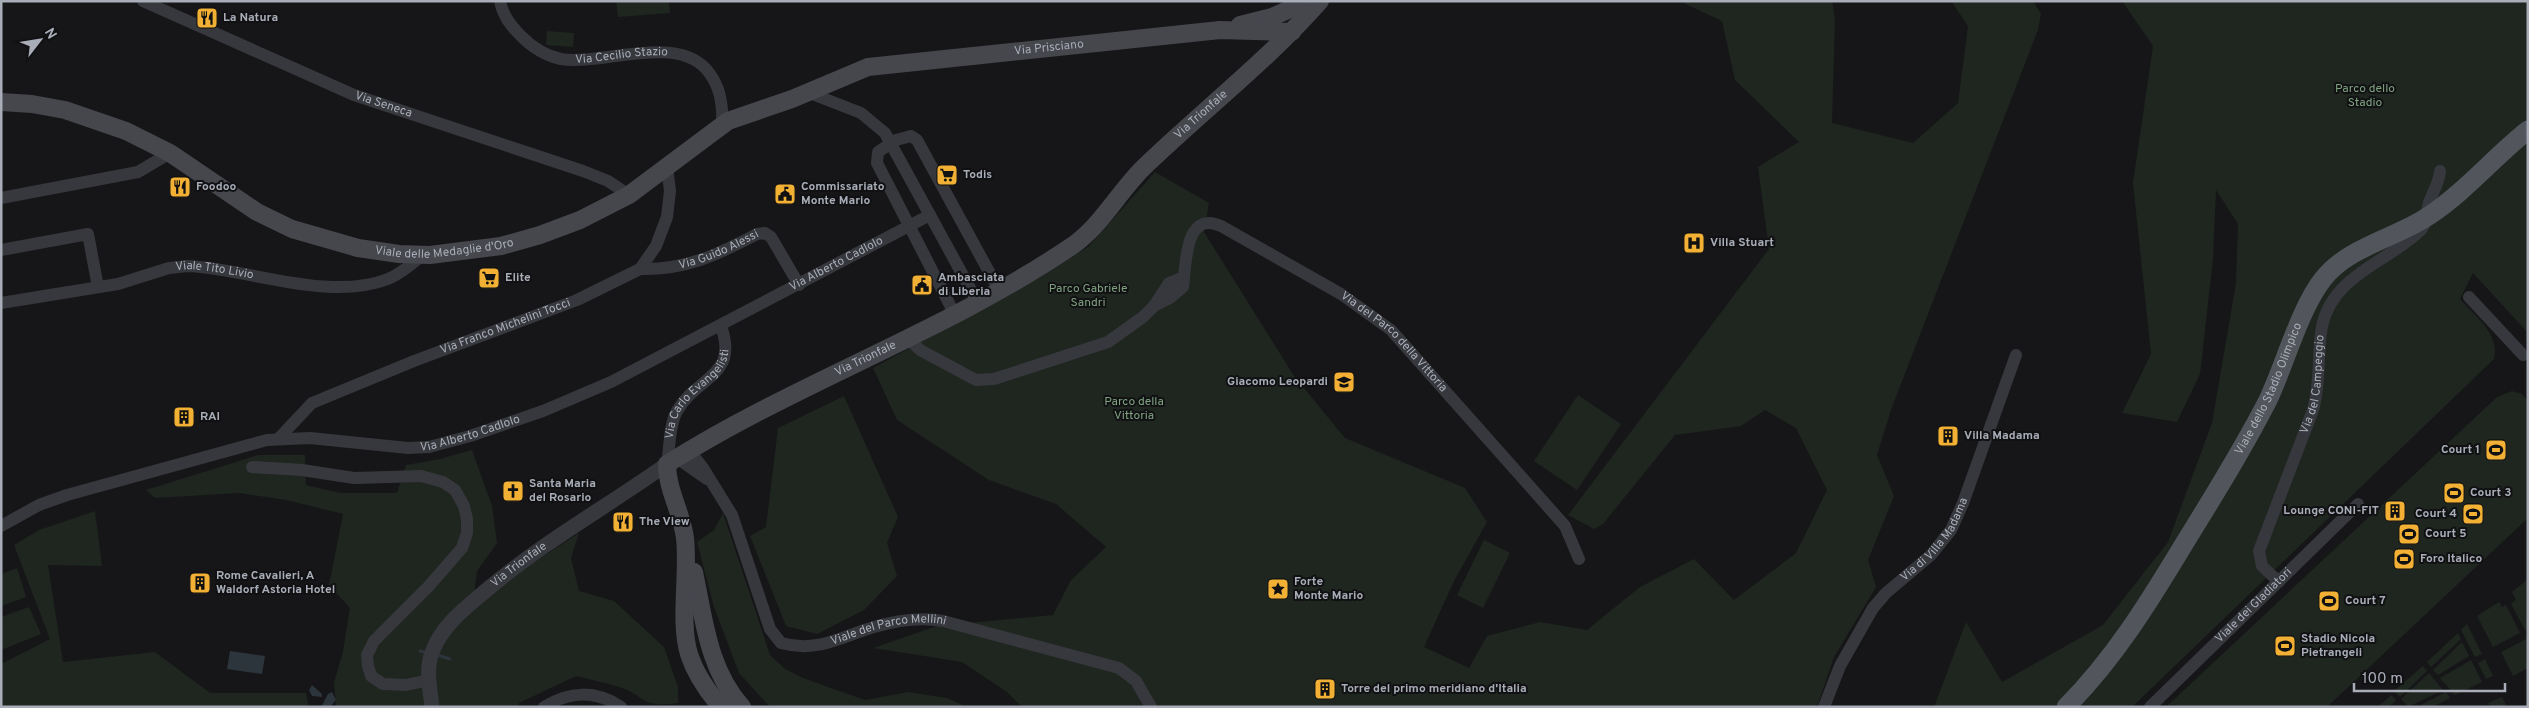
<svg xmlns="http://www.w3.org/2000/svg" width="2529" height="708" viewBox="0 0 2529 708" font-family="Overpass,sans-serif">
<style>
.green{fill:#1e261f}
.water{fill:#2c353c}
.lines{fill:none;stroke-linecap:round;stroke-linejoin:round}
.stream{stroke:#2c353c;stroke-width:3}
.minor{stroke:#37383d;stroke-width:12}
.tertiary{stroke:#37383d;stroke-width:15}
.secondary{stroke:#45474d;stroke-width:18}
.primary{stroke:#53555c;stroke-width:19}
.labels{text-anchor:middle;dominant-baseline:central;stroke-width:4;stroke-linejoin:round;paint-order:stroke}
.poi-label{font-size:12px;font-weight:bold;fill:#a8adb8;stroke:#111113;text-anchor:start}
.street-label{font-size:12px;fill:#a8adb8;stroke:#111113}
.park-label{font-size:12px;fill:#7fa381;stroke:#111113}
</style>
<rect width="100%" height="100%" fill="#161618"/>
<!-- green -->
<g class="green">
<polygon points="616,1 669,1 670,13 618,17"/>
<polygon points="1679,1 1832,1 1835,19 1832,123 1913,143 1958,103 1968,26 1951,1 2033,1 2041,14 2038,30 1892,407 1877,455 1894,496 1868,560 1876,587 1834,657 1817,707 1022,707 1007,692 962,662 873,648 937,626 1053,615 1071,580 1106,547 1056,504 989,480 897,420 873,368 1042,276 1089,246 1155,172 1209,203 1204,232 1294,376 1345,438 1465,488 1487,522 1454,581 1424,647 1469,668 1487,636 1540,622 1587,630 1640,587 1694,559 1734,600 1796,553 1827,490 1796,428 1765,410 1741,426 1675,435 1603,524 1594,529 1568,515 1769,249 1758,167 1799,142 1735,80 1722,21"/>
<path d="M2122,1H2528V333L2473,273L2460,299C2476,317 2500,334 2494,359L2132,707H1934L1966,622L2002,682L2103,625L2168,542L2212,423L2236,283L2238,224L2216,190L2213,259L2200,374L2177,422L2122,413L2151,354L2133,183L2153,46Z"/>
<polygon points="547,31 574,33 573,47 546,45"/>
<polygon points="2512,391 2522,394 2528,401 2528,518 2327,707 2166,707 2497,397"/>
<polygon points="1578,395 1621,424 1577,490 1534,461"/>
<polygon points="844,396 898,517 887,543 897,576 864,610 817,634 786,626 750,536 766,527 778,428"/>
<path d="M472,450L492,506L497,543L477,571L473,602L579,533L571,558L579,591L614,601L664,647L678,687V703C641,708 647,697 622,688C607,683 591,680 576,676L519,703L518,707H336L334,683L343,651L350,608L329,585L343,514L286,500L239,493L155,498L146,490L258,455H305L306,485L340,493H397L406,465L440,459Z"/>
<polygon points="95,511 102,566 48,565 63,662 155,652 210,693 306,693 309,707 1,707 1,664 50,639 14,545 39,530"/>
<polygon points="723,513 770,655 785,669 803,678 865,700 908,692 947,698 967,707 770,707 739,673 714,607 697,542 714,530"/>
<polygon points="1484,540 1510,553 1483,608 1457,595"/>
<polygon points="17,568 26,597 1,606 1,574"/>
<polygon points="2528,579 2528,629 2525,630 2511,604 2516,600 2512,592"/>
<polygon points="2499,602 2502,607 2506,605 2520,633 2493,647 2477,616"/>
<polygon points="29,607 41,634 1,650 1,617"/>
<polygon points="2467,624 2482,654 2475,657 2461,630"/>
<polygon points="2458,633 2461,639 2431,667 2427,662"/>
<polygon points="2528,638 2528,668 2513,676 2501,652"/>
<polygon points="2462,642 2469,656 2438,675 2433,670"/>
<polygon points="2485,659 2493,676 2486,679 2478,663"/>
<polygon points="2471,660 2482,682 2455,695 2440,678"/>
<polygon points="2423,666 2427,671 2400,697 2394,691"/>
<polygon points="2429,673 2443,690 2408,707 2401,699"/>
<polygon points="2446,692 2450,698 2433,707 2417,707"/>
<polygon points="2391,695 2396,700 2389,707 2378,707"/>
<polygon points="2502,697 2507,707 2490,707 2488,703"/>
</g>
<!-- water -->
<g class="water">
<polygon points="230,651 265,656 262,674 227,669"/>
<polygon points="312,685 322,694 322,697 312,696 309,690"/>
<polygon points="332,692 336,700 330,707 321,707 328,694"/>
</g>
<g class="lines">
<!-- stream -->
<g class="stream">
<polyline points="420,651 428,653"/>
<polyline points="437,655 450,659"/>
</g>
<!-- minor -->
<g class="minor">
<path id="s1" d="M143,1L354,95L583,171L608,181L629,195"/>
<path id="s2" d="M500,1C503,16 511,26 521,36C532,47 546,56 561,59C603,66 681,31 710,74C721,89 723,106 722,124"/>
<polyline points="807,92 861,113 885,133 977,301"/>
<polyline points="1,198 138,172 170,153"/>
<polyline points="1,250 88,234 98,287"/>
<path id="s3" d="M640,269C686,270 717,255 757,234L765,233L771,237L799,285"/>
<polyline points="2469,297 2523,355"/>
<path id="s4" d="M1,303L118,284L169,268L188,266C250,269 328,302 388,279C401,274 411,264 422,256"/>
<path id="s5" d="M1154,306L1170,298L1183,287C1186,267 1184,209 1221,226L1341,294L1391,330L1565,526L1579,559"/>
<polyline points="954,313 877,163 878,152 896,140 911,136 917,140 999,290"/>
<polyline points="907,337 920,350 976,380 994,379 1108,342 1143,317 1154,306 1169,283 1184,277"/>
<path id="s6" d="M279,438L312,403L414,361L577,300L640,269L656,246L667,217L670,191L667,166"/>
<path id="s7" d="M689,450L703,468L732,515L770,629L781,643C818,653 840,637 874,627C895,621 921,617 943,621L1119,668L1136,681L1151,707"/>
<polyline points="677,458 707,479"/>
<path id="s8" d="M667,464C670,447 669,425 677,411C698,375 739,377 721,326"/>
<polyline points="252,467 302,470 354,478 421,476 443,482 455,490 464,506 467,519 467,533 462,548 428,587 374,641 367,655 368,666 371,676 383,684 406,685 429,680"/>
<path id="s9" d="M1,526L39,505L67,495L267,440L310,438L408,448L429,447L470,436L543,411L611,382L930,215"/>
<path id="s10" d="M2279,582L2262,566L2259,551L2313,410C2321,382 2317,354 2322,326C2333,275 2388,262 2421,230C2428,221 2426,216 2428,206C2431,194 2439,185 2440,171"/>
<path d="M544,707C569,691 596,690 621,707"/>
<path id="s11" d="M1824,707L1840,666L1873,608L1886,593L1931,555L1951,530L1963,503L2016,355"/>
<path id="s12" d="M2150,707L2358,504"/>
</g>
<!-- tertiary -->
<path class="tertiary" id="s13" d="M432,707C430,688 425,668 433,650C443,624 468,606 489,588C545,541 608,506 667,464"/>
<!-- secondary -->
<g class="secondary">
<polyline points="1240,25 1272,17 1308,1"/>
<path id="s14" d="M1,102L32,104L65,110L126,131L170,153L257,212L292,229L358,248L399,254L430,255L501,246L540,235L580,220L629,195L728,121L792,99L868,67L1220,30L1292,32"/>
<path d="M694,572C704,619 708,669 742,707"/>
<path id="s15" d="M721,707C708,692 695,673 689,654C679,622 689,574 685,538C682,513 667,490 667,464C797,382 945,332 1072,246C1101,226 1118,193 1143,168C1201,112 1266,62 1320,1"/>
</g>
<!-- primary -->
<path class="primary" id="s16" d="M2066,707C2114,659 2149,602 2184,544C2213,497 2243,449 2268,400C2285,364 2300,308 2323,279C2349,246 2397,238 2430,215C2466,191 2494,157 2528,130"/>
</g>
<!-- icons -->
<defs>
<g id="restaurant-square" transform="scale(1.125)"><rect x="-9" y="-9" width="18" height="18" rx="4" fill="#f2b134" stroke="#111113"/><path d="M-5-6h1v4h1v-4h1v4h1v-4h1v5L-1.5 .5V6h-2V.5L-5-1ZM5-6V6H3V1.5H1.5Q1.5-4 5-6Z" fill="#111"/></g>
<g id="supermarket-square" transform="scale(1.125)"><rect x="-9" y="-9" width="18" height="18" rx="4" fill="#f2b134" stroke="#111113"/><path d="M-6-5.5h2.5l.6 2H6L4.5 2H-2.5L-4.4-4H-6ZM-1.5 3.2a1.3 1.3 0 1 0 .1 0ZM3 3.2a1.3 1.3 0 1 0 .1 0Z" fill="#111"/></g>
<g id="civic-square" transform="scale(1.125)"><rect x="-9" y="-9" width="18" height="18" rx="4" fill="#f2b134" stroke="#111113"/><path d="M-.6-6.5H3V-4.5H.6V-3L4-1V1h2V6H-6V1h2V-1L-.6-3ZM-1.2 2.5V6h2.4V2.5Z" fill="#111"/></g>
<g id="hospital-square" transform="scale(1.125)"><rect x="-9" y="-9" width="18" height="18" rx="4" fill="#f2b134" stroke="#111113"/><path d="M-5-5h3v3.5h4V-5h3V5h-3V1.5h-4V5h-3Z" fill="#111"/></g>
<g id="school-square" transform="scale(1.125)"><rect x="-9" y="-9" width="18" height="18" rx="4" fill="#f2b134" stroke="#111113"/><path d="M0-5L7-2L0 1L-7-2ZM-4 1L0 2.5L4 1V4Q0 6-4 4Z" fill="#111"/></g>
<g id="building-square" transform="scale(1.125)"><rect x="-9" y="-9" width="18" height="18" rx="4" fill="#f2b134" stroke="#111113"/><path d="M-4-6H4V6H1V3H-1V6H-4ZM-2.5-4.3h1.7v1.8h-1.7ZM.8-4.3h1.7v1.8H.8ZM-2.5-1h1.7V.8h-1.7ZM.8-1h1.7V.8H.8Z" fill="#111"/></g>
<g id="stadium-square" transform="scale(1.125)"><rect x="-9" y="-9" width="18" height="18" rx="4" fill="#f2b134" stroke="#111113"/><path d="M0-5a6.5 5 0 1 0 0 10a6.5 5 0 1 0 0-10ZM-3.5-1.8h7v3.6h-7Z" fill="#111"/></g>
<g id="church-square" transform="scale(1.125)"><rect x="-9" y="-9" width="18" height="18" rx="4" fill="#f2b134" stroke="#111113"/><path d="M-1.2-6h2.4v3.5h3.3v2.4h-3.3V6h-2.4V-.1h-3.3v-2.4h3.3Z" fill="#111"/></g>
<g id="sight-square" transform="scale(1.125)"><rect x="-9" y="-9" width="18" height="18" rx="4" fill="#f2b134" stroke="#111113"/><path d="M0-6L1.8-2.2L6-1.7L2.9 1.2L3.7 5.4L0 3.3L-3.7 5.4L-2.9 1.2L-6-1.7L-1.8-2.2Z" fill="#111"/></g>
</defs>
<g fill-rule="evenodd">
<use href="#restaurant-square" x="207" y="18"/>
<use href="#supermarket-square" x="947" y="175"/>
<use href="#restaurant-square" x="180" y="187"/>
<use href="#civic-square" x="785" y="194"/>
<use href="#hospital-square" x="1694" y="243"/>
<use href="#supermarket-square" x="489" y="278"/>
<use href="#civic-square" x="922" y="285"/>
<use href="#school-square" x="1344" y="382"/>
<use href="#building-square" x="184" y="417"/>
<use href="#building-square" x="1948" y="436"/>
<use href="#stadium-square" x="2496" y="450"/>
<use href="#church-square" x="513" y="491"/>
<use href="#stadium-square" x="2454" y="493"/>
<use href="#building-square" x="2395" y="511"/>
<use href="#stadium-square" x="2473" y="514"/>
<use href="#restaurant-square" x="623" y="522"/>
<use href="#stadium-square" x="2409" y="534"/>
<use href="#stadium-square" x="2404" y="559"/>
<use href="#building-square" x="200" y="583"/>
<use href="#sight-square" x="1278" y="589"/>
<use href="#stadium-square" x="2329" y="601"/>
<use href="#stadium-square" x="2285" y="646"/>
<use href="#building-square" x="1325" y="689"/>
</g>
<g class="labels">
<!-- poi labels -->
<g class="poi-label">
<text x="223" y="18">La Natura</text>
<text x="963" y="175">Todis</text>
<text x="196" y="187">Foodoo</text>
<text x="801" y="187">Commissariato<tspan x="801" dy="14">Monte Mario</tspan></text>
<text x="1710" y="243">Villa Stuart</text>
<text x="505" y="278">Elite</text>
<text x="938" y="278">Ambasciata<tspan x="938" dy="14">di Liberia</tspan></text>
<text x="1328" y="382" text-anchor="end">Giacomo Leopardi</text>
<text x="200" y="417">RAI</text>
<text x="1964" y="436">Villa Madama</text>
<text x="2480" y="450" text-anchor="end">Court 1</text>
<text x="529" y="484">Santa Maria<tspan x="529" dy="14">del Rosario</tspan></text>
<text x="2470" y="493">Court 3</text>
<text x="2379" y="511" text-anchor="end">Lounge CONI-FIT</text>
<text x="2457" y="514" text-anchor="end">Court 4</text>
<text x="639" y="522">The View</text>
<text x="2425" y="534">Court 5</text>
<text x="2420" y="559">Foro Italico</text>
<text x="216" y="576">Rome Cavalieri, A<tspan x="216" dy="14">Waldorf Astoria Hotel</tspan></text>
<text x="1294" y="582">Forte<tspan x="1294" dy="14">Monte Mario</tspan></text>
<text x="2345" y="601">Court 7</text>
<text x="2301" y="639">Stadio Nicola<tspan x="2301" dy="14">Pietrangeli</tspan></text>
<text x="1341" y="689">Torre del primo meridiano d'Italia</text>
</g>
<!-- street labels -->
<g class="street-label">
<text stroke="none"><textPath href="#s14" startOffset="1129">Via Prisciano</textPath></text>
<text stroke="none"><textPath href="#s2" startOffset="149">Via Cecilio Stazio</textPath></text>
<text stroke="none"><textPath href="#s1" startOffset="262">Via Seneca</textPath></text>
<text stroke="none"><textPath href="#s15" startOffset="900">Via Trionfale</textPath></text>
<text stroke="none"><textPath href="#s14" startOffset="478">Viale delle Medaglie d'Oro</textPath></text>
<text stroke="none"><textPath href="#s3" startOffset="82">Via Guido Alessi</textPath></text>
<text stroke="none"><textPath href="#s9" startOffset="891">Via Alberto Cadlolo</textPath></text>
<text stroke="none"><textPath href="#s4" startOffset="218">Viale Tito Livio</textPath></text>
<text stroke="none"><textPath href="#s6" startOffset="256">Via Franco Michelini Tocci</textPath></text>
<text stroke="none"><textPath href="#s5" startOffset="332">Via del Parco della Vittoria</textPath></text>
<text stroke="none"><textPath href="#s15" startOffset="480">Via Trionfale</textPath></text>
<text stroke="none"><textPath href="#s10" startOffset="215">Via del Campeggio</textPath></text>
<text stroke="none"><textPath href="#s16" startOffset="379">Viale dello Stadio Olimpico</textPath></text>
<text stroke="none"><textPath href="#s8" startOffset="80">Via Carlo Evangelisti</textPath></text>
<text stroke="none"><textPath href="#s9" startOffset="486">Via Alberto Cadlolo</textPath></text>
<text stroke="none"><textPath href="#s11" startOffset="204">Via di Villa Madama</textPath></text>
<text stroke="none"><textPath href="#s13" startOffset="180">Via Trionfale</textPath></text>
<text stroke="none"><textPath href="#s12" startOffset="145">Viale dei Gladiatori</textPath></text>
<text stroke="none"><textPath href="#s7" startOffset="326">Viale del Parco Mellini</textPath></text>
</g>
<!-- park labels -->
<g class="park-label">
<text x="2365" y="89">Parco dello<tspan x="2365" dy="14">Stadio</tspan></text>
<text x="1088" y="289">Parco Gabriele<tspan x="1088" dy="14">Sandri</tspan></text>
<text x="1134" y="402">Parco della<tspan x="1134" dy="14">Vittoria</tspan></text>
</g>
</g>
<!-- border -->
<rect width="2529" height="708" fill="none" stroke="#a8adb8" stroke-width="5"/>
<!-- north arrow -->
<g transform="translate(40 40) rotate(59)" stroke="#111113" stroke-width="4" paint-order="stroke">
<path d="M0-4L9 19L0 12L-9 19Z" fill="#a8adb8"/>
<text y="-8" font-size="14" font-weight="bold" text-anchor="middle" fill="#a8adb8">N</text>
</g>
<!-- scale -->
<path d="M2354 683v8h151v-8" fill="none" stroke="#a8adb8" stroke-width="2.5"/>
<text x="2362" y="683" font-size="15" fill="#a8adb8" stroke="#111113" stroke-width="4" paint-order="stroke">100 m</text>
</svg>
